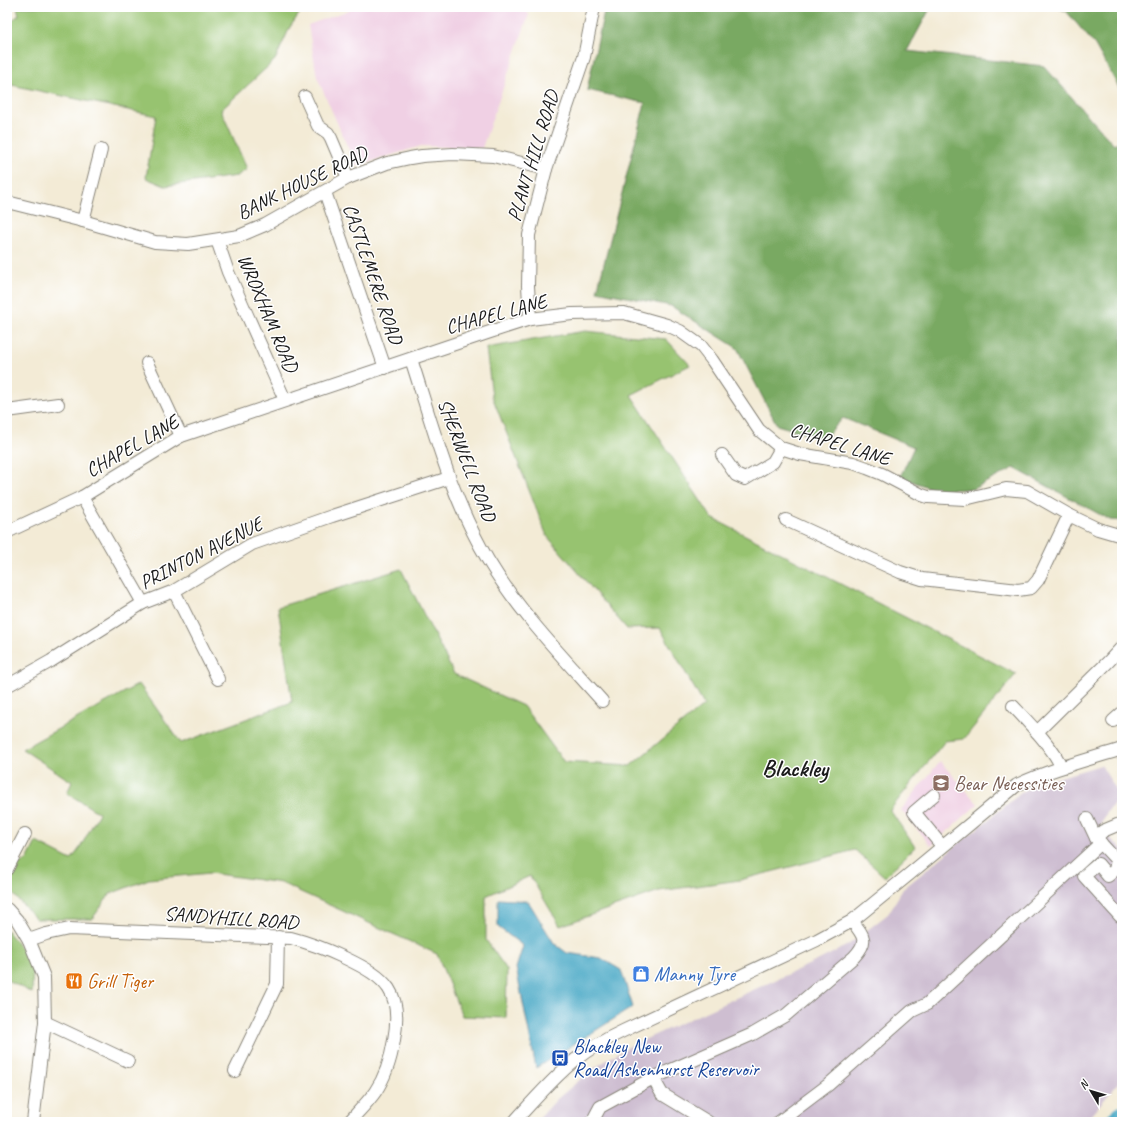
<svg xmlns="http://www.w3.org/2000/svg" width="1129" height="1129" viewBox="0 0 1129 1129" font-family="Caveat,sans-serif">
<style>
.built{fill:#f0d0e4}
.industrial{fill:#cebed1}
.green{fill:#97c370;stroke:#5a7046}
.forest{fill:#79a962;stroke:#4a623f}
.water{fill:#46a7c5;stroke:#316270}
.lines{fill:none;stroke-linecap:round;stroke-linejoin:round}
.river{stroke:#46a7c5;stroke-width:20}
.minor-casing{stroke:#888479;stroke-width:14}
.minor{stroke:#fff;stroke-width:12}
.labels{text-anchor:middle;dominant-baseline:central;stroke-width:3;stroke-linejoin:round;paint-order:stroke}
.street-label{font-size:20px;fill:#1c1c1c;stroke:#fff}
.education-label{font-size:20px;fill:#785e54;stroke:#fff;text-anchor:start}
.shop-label{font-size:20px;fill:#366cbe;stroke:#fff;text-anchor:start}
.food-label{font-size:20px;fill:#c56008;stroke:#fff;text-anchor:start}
.transit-label{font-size:20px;fill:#164399;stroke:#fff;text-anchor:start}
.district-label{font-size:24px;font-weight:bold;fill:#1c1c1c;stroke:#fff}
</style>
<rect width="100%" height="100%" fill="#fff"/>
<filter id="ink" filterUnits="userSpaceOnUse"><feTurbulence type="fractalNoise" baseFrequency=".025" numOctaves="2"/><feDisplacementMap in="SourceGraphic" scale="8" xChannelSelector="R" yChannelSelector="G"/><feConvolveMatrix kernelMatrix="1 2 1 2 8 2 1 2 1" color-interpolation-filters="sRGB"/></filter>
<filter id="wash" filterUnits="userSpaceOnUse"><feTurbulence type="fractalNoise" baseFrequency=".012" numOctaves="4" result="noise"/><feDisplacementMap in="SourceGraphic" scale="16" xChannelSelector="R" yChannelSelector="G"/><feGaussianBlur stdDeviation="0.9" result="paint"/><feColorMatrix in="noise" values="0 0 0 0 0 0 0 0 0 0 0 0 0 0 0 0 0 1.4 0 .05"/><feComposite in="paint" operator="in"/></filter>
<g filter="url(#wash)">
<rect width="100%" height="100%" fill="#f3ebd6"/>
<!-- built -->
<g class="built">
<polygon points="358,7 520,7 529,14 482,148 421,146 356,166 317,77 308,25"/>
<polygon points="940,761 978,804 931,846 901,810"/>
</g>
<!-- industrial -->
<polygon class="industrial" points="1101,765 1120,796 1107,812 1099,828 1122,849 1122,1079 1085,1122 536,1122 557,1099 590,1071 624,1049 821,959 848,945 888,914 903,889 1021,793 1033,785"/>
<!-- green -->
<g class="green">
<polygon points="17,7 304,7 290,27 275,60 221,110 247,169 237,176 165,186 146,178 156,116 7,84 7,24 19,15"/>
<polygon points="585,331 666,339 690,365 631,395 712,518 1016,674 964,739 945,741 890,810 915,847 885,877 855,850 740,880 659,891 560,926 530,876 486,896 486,940 507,970 506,1018 462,1016 437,954 281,883 210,873 149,879 110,894 92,919 36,919 13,894 8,883 18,864 27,860 36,842 71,860 80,848 99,813 67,793 72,782 22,749 139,684 181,743 292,702 278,607 401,569 454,674 523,706 564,762 630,766 704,705 660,628 627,629 547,536 492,396 486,348"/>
<polygon points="7,930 33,964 32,993 7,980"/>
</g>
<!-- forest -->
<g class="forest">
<polygon points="605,7 931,7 907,51 1044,66 1114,145 1122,139 1122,521 1110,520 1014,468 973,489 936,490 900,477 914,447 843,418 824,439 777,425 737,348 671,306 597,291 645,103 587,90"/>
<polygon points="1055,7 1122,7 1122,93 1095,45 1066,11"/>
</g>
<!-- water -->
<polygon class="water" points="498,899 528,901 554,943 567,953 601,958 621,970 633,1007 536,1068 516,968 523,946 498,927"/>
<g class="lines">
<!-- river -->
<polyline class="river" points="1114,1122 1122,1115"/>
</g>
</g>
<g filter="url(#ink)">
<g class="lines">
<!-- minor casing -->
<g class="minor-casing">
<g id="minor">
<polyline points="305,97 318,126 328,133 331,138 348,178"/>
<polyline points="325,192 385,368"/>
<polyline points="7,202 83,221 155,242 188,244 239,236 265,225 348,178 387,163 410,158 422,156 453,154 493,156 546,169"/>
<polyline points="83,221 101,150"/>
<polyline points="217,240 228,272 285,400"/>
<polyline points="530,319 528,286 529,235 546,169 584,57 594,7"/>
<path d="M411,359C433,427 451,498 488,560C519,612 562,656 602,701"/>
<polyline points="147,363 181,436"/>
<polyline points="7,411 58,404"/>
<polyline points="722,455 736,475 745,479 773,462 781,448"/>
<polyline points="82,497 143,603"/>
<polyline points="786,520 900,572 922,579 1018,590 1031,588 1038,580 1069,515"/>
<polyline points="7,532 82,497 181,436 487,333 530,319 572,314 624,313 667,325 680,331 701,346 712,360 759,430 781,448 800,454 853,463 867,468 882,474 922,495 928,497 965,499 1006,489 1027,491 1069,515 1098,529 1122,536"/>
<polyline points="174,591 218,679"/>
<polyline points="7,686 51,661 143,603 174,591 252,544 332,516 449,478"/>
<path d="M1013,706C1026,720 1055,749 1061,767"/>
<polyline points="1113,721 1122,713"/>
<polyline points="1037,732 1109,661 1122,647"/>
<polyline points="934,795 914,812 942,846"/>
<polyline points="1087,819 1096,838 1122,866"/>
<polyline points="1096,838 1103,831 1122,823"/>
<polyline points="1117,860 1115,870 1108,876 1098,864 1084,876 1120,916 1122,914"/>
<polyline points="7,869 25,834"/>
<polyline points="7,909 17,920 29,940 44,977 45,1022 33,1122"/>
<path d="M29,940L46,934L69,929L291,938C310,943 328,950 345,958C387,978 403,992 394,1040C391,1059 386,1076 375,1092C368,1102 358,1112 349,1122"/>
<polyline points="45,1022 128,1061"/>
<polyline points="235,1071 277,984 278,937"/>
<polyline points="653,1078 662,1094 708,1122"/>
<path d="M514,1122C533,1101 553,1078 575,1060C590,1048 606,1039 623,1031L817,940L852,921L912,872L1017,785C1051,769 1087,760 1122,749"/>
<path d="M592,1122L600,1107L653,1078L753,1034L786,1015L854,957C869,941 864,936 852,921"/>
<polyline points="779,1122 828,1085 912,1011 927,1004 1101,843"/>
</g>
</g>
<!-- minor -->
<use href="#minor" class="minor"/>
</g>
</g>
<!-- icons -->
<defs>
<g id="school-square" transform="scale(0.9)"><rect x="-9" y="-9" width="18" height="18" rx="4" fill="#8d6e63" stroke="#fff"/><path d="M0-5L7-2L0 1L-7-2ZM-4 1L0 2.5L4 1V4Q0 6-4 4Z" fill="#fff"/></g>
<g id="shop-square" transform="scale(0.9)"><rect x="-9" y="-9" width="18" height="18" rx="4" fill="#3f7fe0" stroke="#fff"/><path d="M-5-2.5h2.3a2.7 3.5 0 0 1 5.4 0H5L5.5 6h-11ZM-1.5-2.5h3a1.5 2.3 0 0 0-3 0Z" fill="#fff"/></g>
<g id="restaurant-square" transform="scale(0.9)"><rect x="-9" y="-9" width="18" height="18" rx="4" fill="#e8710a" stroke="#fff"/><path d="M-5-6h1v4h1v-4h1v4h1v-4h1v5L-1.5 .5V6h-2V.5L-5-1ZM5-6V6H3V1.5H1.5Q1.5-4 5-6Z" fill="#fff"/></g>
<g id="bus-square" transform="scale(0.9)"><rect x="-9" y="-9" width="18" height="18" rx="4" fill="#1a4fb4" stroke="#fff"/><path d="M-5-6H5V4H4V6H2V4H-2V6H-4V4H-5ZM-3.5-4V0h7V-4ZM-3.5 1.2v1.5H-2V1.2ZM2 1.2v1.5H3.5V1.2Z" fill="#fff"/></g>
</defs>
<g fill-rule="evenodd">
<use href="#school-square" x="941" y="783"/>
<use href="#shop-square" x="641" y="974"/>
<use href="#restaurant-square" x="74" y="981"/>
<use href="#bus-square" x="560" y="1058"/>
</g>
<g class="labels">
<!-- street labels -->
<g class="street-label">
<text transform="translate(533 156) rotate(-73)">PLANT HILL ROAD</text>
<text transform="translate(302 183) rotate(-26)">BANK HOUSE ROAD</text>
<text transform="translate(373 274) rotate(71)">CASTLEMERE ROAD</text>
<text transform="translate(268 313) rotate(67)">WROXHAM ROAD</text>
<text transform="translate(496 314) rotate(-15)">CHAPEL LANE</text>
<text transform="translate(840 444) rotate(17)">CHAPEL LANE</text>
<text transform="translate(132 446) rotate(-30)">CHAPEL LANE</text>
<text transform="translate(467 460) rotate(69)">SHERWELL ROAD</text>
<text transform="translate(201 553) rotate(-27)">PRINTON AVENUE</text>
<text transform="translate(231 918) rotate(4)">SANDYHILL ROAD</text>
</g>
<!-- education labels -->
<g class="education-label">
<text x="954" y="783">Bear Necessities</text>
</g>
<!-- shop labels -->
<g class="shop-label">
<text x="654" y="974">Manny Tyre</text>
</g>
<!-- food labels -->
<g class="food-label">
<text x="87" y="981">Grill Tiger</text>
</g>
<!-- transit labels -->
<g class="transit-label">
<text x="573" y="1046">Blackley New<tspan x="573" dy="23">Road/Ashenhurst Reservoir</tspan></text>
</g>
<!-- district labels -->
<g class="district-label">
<text x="795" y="768">Blackley</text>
</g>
</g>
<!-- margin -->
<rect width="1129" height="1129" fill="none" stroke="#fff" stroke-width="24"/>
<!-- north arrow -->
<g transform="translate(1091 1091) rotate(308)" stroke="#ffffff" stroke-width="3" paint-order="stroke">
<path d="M0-3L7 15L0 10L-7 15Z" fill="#1c1c1c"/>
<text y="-6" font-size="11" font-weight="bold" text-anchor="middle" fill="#1c1c1c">N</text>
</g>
</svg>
